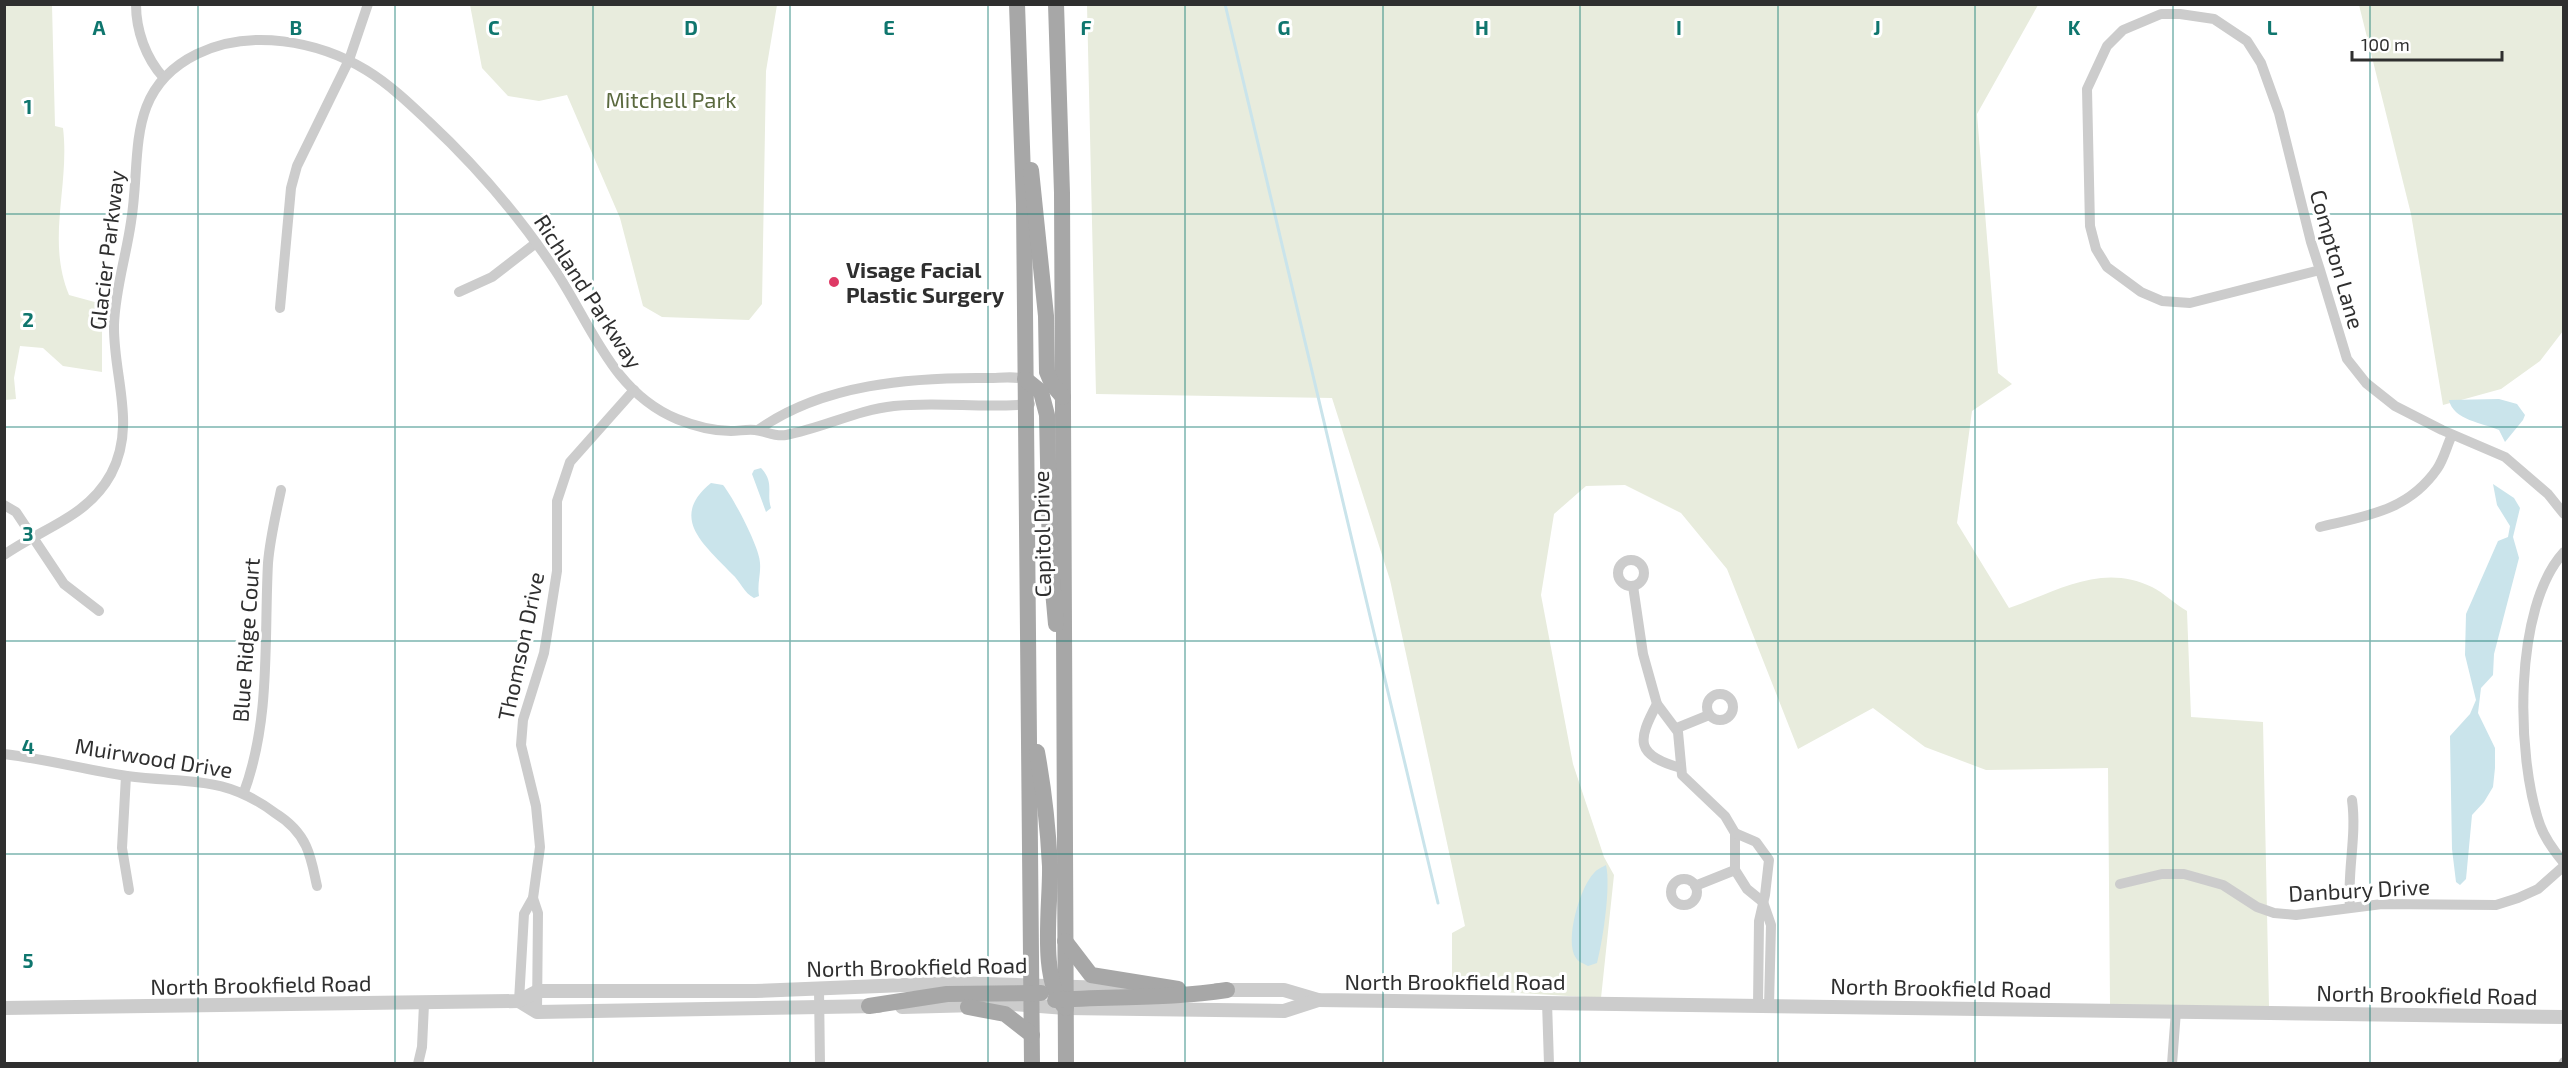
<svg xmlns="http://www.w3.org/2000/svg" width="2568" height="1068" viewBox="0 0 2568 1068" font-family="'Exo 2',sans-serif">
<style>
.green{fill:#e8ecdd}
.water{fill:#cae4eb}
.lines{fill:none;stroke-linecap:round;stroke-linejoin:round}
.stream{stroke:#cae4eb;stroke-width:3}
.minor{stroke:#ccc;stroke-width:10}
.tertiary{stroke:#ccc;stroke-width:14}
.primary{stroke:#a7a7a7;stroke-width:16}
.grid{fill:none;stroke:#0f766e;stroke-width:1.5;stroke-opacity:0.55}
.poi-dot{fill:#de3965;stroke:#fff;stroke-width:2}
.labels{text-anchor:middle;dominant-baseline:central;stroke-width:6;stroke-linejoin:round;paint-order:stroke}
.park-label{font-size:22px;fill:#5a693e;stroke:#fff}
.street-label{font-size:22px;fill:#2f2f2f;stroke:#fff}
.poi-label{font-size:22px;font-weight:bold;fill:#2f2f2f;stroke:#fff;text-anchor:start}
.grid-label{font-size:20px;text-anchor:middle;font-weight:bold;fill:#0f766e;stroke:#fff;stroke-width:6;stroke-linejoin:round;paint-order:stroke}
</style>
<rect width="100%" height="100%" fill="#fff"/>
<!-- green -->
<g class="green">
<path d="M5,4L52,5L55,126L63,128C70,186 46,239 69,295L102,304V372L63,366L43,348L20,346L14,378L16,399L5,400Z"/>
<polygon points="470,5 777,5 766,71 762,304 749,320 662,317 643,306 620,218 567,95 539,101 508,96 482,68"/>
<path d="M1087,5H2038L1977,114L1998,373L2012,384L1972,411L1957,523L2009,608C2056,592 2101,562 2152,587C2164,593 2175,604 2187,611L2191,717L2263,722L2269,1007L2110,1005L2108,768L1986,770L1925,747L1873,708L1798,749L1727,569L1681,513L1625,485L1586,486L1554,514L1541,595L1573,764L1604,857L1614,875L1601,998L1452,989V933L1465,926L1390,580L1332,398L1096,394Z"/>
<polygon points="2359,5 2563,5 2563,331 2540,361 2501,389 2443,405 2411,214"/>
</g>
<!-- water -->
<g class="water">
<path d="M2499,399L2517,404L2525,415L2523,420L2505,442L2499,430C2483,423 2453,420 2449,400Z"/>
<path d="M761,468C775,483 766,493 771,508L766,512L752,474L754,470Z"/>
<path d="M711,483L723,485C733,497 760,548 760,563C761,574 757,584 759,596L754,598C744,593 740,581 732,574C705,545 668,518 711,483Z"/>
<polygon points="2493,484 2514,498 2520,508 2513,537 2519,558 2494,654 2493,675 2481,688 2478,713 2495,748 2495,768 2493,787 2484,802 2472,815 2466,879 2460,885 2456,882 2452,849 2450,736 2470,714 2476,700 2465,655 2466,614 2498,541 2508,537 2510,526 2497,505"/>
<path d="M1606,865C1611,886 1603,940 1597,963L1588,966C1583,963 1578,962 1576,958C1564,941 1580,887 1594,873C1597,869 1603,867 1606,865Z"/>
</g>
<g class="lines">
<!-- stream -->
<polyline class="stream" points="1225,4 1438,903"/>
<!-- minor -->
<g class="minor">
<path d="M136,4C136,31 146,58 163,77"/>
<polyline points="2320,270 2190,303 2162,301 2141,292 2107,267 2096,249 2090,226 2087,89 2107,46 2123,30 2161,14 2180,14 2214,19 2247,41 2261,63 2279,113 2311,242 2320,270 2347,359 2366,383 2395,406 2442,430 2505,457 2548,494 2564,514"/>
<polyline points="459,292 492,277 536,243"/>
<polyline points="280,308 291,188 297,166 349,60 368,4"/>
<path d="M758,430C822,384 912,377 989,378C1001,378 1018,375 1030,381"/>
<polyline points="4,505 16,512 64,584 99,611"/>
<path d="M2320,527C2366,516 2408,511 2437,469C2444,459 2447,445 2452,435"/>
<path d="M2564,552C2513,607 2516,757 2540,825C2545,839 2554,851 2564,863"/>
<path d="M4,555C42,528 87,518 111,474C137,425 113,376 114,325C115,290 126,257 131,222C142,156 124,90 197,54C250,28 318,41 366,70C389,84 409,103 428,121C475,165 517,213 553,267C590,321 611,392 677,419C694,426 713,431 731,431C739,431 747,429 755,430C766,431 774,437 786,435C823,428 857,410 894,406C939,401 986,409 1030,404"/>
<circle cx="1631" cy="573" r="13"/>
<polyline points="1633,586 1643,654 1657,704 1678,732 1682,775 1725,816 1735,833 1735,870 1747,889 1763,902 1771,925 1769,1006"/>
<circle cx="1720" cy="707" r="13"/>
<path d="M1657,704C1637,741 1635,755 1681,768"/>
<polyline points="1677,728 1709,715"/>
<path d="M4,754C46,759 86,770 127,776C187,784 223,774 275,813C288,821 300,833 306,846C312,859 314,873 317,886"/>
<polyline points="126,776 122,848 129,890"/>
<path d="M244,792C271,719 264,639 268,563C270,538 276,514 281,490"/>
<polyline points="1735,833 1756,842 1769,860 1765,895 1759,921 1758,1006"/>
<circle cx="1684" cy="892" r="13"/>
<polyline points="2120,884 2162,874 2184,874 2223,885 2257,907 2274,913 2296,915 2382,904 2496,905 2518,898 2538,889 2564,866"/>
<polyline points="1695,886 1735,870"/>
<polyline points="533,898 538,913 537,1012"/>
<path d="M2350,907C2347,871 2357,836 2352,800"/>
<polyline points="819,989 820,1064"/>
<polyline points="519,1001 524,914 533,898 540,847 536,806 521,745 523,720 544,653 557,571 557,501 570,462 634,390"/>
<polyline points="1547,1002 1549,1064"/>
<polyline points="418,1064 422,1047 424,1004"/>
<polyline points="2172,1064 2176,1011"/>
<polyline points="2563,1064 2564,1062"/>
</g>
<!-- tertiary -->
<g class="tertiary">
<polyline points="1217,990 1284,990 1318,1000 2564,1017"/>
<polyline points="519,1001 537,1012 879,1006"/>
<polyline points="902,1007 1014,1004 1066,1008 1284,1011 1318,1000"/>
<polyline points="4,1008 519,1001 538,991 755,991 954,983 1138,989"/>
</g>
<!-- primary -->
<g class="primary">
<polyline points="1017,4 1024,204 1032,1064"/>
<polyline points="1056,4 1062,193 1066,1064"/>
<polyline points="1031,170 1046,316 1047,372 1052,384 1063,397"/>
<polyline points="1025,379 1041,392 1047,415 1050,557 1056,624"/>
<path d="M1037,752C1044,790 1048,828 1050,866C1051,904 1038,982 1066,1008"/>
<polyline points="1065,941 1091,975 1178,989"/>
<path d="M1055,1000C1112,996 1170,999 1227,990"/>
<polyline points="869,1006 947,994 1041,993"/>
<polyline points="968,1007 1005,1014 1032,1035"/>
</g>
</g>
<!-- grid -->
<path class="grid" d="M198,4V1064M395,4V1064M593,4V1064M790,4V1064M988,4V1064M1185,4V1064M1383,4V1064M1580,4V1064M1778,4V1064M1975,4V1064M2173,4V1064M2370,4V1064M4,214H2564M4,427H2564M4,641H2564M4,854H2564"/>
<!-- markers -->
<circle class="poi-dot" cx="834" cy="282" r="6"/>
<g class="labels">
<!-- park labels -->
<g class="park-label">
<text x="671" y="99">Mitchell Park</text>
</g>
<!-- street labels -->
<g class="street-label">
<text transform="translate(106 250) rotate(-83)">Glacier Parkway</text>
<text transform="translate(2338 259) rotate(74)">Compton Lane</text>
<text transform="translate(589 291) rotate(57)">Richland Parkway</text>
<text transform="translate(1041 534) rotate(-91)">Capitol Drive</text>
<text transform="translate(245 640) rotate(-86)">Blue Ridge Court</text>
<text transform="translate(520 646) rotate(-78)">Thomson Drive</text>
<text transform="translate(154 757) rotate(9)">Muirwood Drive</text>
<text transform="translate(2359 889) rotate(-3)">Danbury Drive</text>
<text transform="translate(917 966) rotate(-1)">North Brookfield Road</text>
<text x="1455" y="981">North Brookfield Road</text>
<text transform="translate(261 984) rotate(-1)">North Brookfield Road</text>
<text transform="translate(1941 987) rotate(1)">North Brookfield Road</text>
<text transform="translate(2427 994) rotate(1)">North Brookfield Road</text>
</g>
<!-- poi labels -->
<g class="poi-label">
<text x="846" y="269">Visage Facial<tspan x="846" dy="25">Plastic Surgery</tspan></text>
</g>
</g>
<g class="grid-label">
<text x="99" y="35">A</text>
<text x="296" y="35">B</text>
<text x="494" y="35">C</text>
<text x="691" y="35">D</text>
<text x="889" y="35">E</text>
<text x="1086" y="35">F</text>
<text x="1284" y="35">G</text>
<text x="1482" y="35">H</text>
<text x="1679" y="35">I</text>
<text x="1877" y="35">J</text>
<text x="2074" y="35">K</text>
<text x="2272" y="35">L</text>
<text x="28" y="114">1</text>
<text x="28" y="327">2</text>
<text x="28" y="541">3</text>
<text x="28" y="754">4</text>
<text x="28" y="968">5</text>
</g>
<!-- border -->
<rect width="2568" height="1068" fill="none" stroke="#2f2f2f" stroke-width="12"/>
<!-- scale -->
<path d="M2352 51v9h150v-9" fill="none" stroke="#2f2f2f" stroke-width="3"/>
<text x="2361" y="51" font-size="18" fill="#2f2f2f" stroke="#ffffff" stroke-width="4.5" paint-order="stroke">100 m</text>
</svg>
